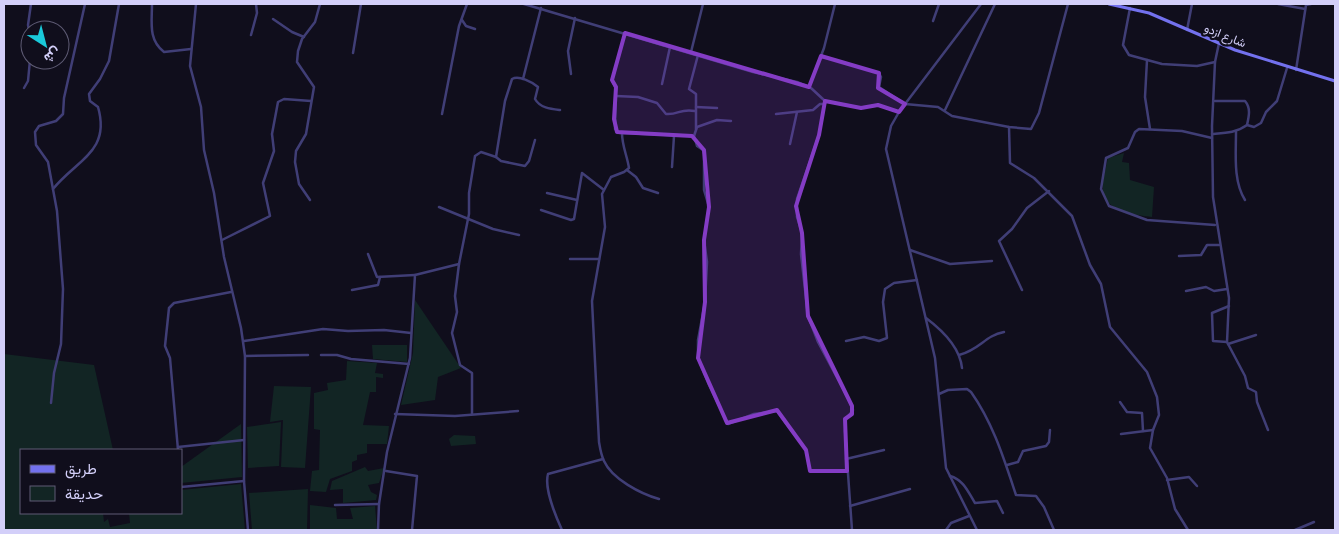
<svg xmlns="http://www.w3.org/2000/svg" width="1339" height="534" viewBox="0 0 1339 534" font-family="Signika,Vazirmatn,sans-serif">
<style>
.green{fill:#122524}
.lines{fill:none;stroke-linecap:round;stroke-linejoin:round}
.street{stroke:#403e76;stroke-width:2.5}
.secondary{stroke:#7371ee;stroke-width:3}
.marked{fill:#843cc5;fill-opacity:0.2;stroke:#843cc5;stroke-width:4;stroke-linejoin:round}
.labels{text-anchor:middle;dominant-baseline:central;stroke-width:4.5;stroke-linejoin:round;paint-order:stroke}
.street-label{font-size:12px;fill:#d3cff9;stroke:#100e1c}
</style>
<rect width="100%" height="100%" fill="#100e1c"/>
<!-- green -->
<g class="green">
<path d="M1124,153L1122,162L1129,163L1130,180L1154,187L1152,217C1135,215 1104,211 1103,190C1102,180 1106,168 1108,158Z"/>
<polygon points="415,300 461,368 438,377 435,400 401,405 413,353"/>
<polygon points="372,345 407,345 407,362 373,359"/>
<polygon points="4,354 94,365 113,450 21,450 21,513 103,513 104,522 108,519 110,527 130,523 129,513 181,513 181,490 241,484 245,530 4,530"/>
<polygon points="347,361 377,363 375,373 383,374 383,378 376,377 376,392 370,392 363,425 389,426 387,444 367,444 367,453 357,455 357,460 352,462 352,471 330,479 326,492 310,491 312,471 319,470 320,430 314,429 314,393 328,390 327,383 346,380"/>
<polygon points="274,386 311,387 305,468 281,467 283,420 270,422"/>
<polygon points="281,422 279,466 248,468 247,427"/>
<polygon points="241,424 242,477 181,483 181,467"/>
<polygon points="454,435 475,436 476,444 451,446 449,439"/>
<polygon points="365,467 368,471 384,468 379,483 368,485 371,492 377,495 376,500 343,503 343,489 330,490 332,481"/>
<polygon points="308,489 307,530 252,530 249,493"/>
<polygon points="310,505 336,508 337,519 353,519 350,508 375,506 377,530 310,530"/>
</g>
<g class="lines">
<!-- street -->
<g class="street">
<path d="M152,4C152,22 148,40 164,52L191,49"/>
<polyline points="196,4 190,66 201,107 204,150 214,193 224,257 241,328 245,356 244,481 248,530"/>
<polyline points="524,4 753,72 797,82 811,88 825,101 861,108 878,105 899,112"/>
<polyline points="1278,4 1305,9"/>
<polyline points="1130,8 1123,45 1129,55 1162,64 1197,66 1215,62"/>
<polyline points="273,19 292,32 304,37"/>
<polyline points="462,20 466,26 475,29"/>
<polyline points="933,21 939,4"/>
<polyline points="1187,30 1192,4"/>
<polyline points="625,33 612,80 616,89 615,129 620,133 694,136"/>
<polyline points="30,35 28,25 31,4"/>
<polyline points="251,35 257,13 256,4"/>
<polyline points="1219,43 1215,62 1212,126 1213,197 1229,298 1227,342 1245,376 1248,388 1256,392 1257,402 1268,430"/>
<polyline points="691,52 703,4"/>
<polyline points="353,53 361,4"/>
<polyline points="821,56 879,73 881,77 879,87 905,104 938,107 952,116 1009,127 1031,129 1039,113 1068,4"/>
<polyline points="1147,60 1145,97 1150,129"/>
<polyline points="1296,70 1306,5 1311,4"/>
<polyline points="571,74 568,51 575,18"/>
<polyline points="523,79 541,8"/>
<polyline points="662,84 670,47"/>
<polyline points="809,87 824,48 835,4"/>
<polyline points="24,88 28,81 30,60"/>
<path d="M616,96L638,97L657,103L666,114C679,115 680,108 695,111"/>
<polyline points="825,101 819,135 797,199 797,217 802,233 801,254 808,316 818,342 849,400 853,410 846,419 845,431 852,530"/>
<polyline points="696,107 717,108"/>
<polyline points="945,110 995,4"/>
<polyline points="442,114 459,26 467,4"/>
<polyline points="776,114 813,110 820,104 824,104"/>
<polyline points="731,121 717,120 697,127 694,136 697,146 703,150 704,154 704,190 709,207 704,240 707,262 705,302 698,340 698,358 709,385 728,424 754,414 777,411 806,450 810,471 847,471"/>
<polyline points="1247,125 1254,127 1261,123 1266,112 1277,101 1287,68"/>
<polyline points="1009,127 1010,163 1034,178 1072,216 1090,265 1101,284 1110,327 1147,372 1157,397 1159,415 1153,430 1150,448 1167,478 1175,509 1188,530"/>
<polyline points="696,129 696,94 689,89 698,55"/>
<path d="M1236,132C1236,154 1233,181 1245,200"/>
<path d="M622,133C622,146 627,155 629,168L624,172L611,177L602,194L605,227L592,301L599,442C600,448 601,455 604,461C612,479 641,494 659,499"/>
<path d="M1212,134C1226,133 1236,133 1247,125C1249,116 1251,108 1245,101H1215"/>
<polyline points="1212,138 1182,131 1139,129 1135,132 1128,148 1106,158 1101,189 1109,206 1147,220 1215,225"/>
<polyline points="790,144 797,112"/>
<polyline points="496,157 501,161 525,166 529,161 535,140"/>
<polyline points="672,167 674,136"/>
<polyline points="627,170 636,177 643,188 658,193"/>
<path d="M53,189C76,160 111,152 98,107L90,101L89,94L100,79L109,61L119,4"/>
<polyline points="547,193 577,200"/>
<polyline points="310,200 299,184 295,162 296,151 306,134 314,87 297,62 298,51 302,39 315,22 320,4"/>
<polyline points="439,207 493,229 519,235"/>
<polyline points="541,210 571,220 574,219 582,173 604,190"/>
<polyline points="222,240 270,216 263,183 274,151 272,134 278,102 284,99 311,101"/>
<polyline points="910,250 950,264 992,261"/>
<polyline points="368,254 377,277 415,275"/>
<polyline points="1179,256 1201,255 1207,245 1219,245"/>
<polyline points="570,259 599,259"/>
<polyline points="459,264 455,296 457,312 452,333 460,365 472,373 472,414"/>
<polyline points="352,290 378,285 380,277"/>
<polyline points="1022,290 999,241 1012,229 1027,208 1049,191"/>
<polyline points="1186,291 1206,287 1214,291 1227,289"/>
<path d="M926,318C942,330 960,348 962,368"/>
<polyline points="244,341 323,329 348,331 384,330 411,333"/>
<polyline points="846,341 864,337 879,341 887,338 883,302 885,289 894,283 917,280"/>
<polyline points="1227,342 1213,341 1212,313 1229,306"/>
<polyline points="1228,344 1256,335"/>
<polyline points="321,355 337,355 351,359 409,364"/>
<path d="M959,355C981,349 984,336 1004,332"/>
<polyline points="245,356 308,355"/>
<path d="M939,394L948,390L967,389L971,392C993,423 1004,459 1016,495L1036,496L1044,507L1054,530"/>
<polyline points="1120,402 1127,412 1142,413 1143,431"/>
<polyline points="51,403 54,373 61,344 63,289 57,211 48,162 36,145 35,132 39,126 56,121 63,114 64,98 85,4"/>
<polyline points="395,414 455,416 518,411"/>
<polyline points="1121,434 1153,430"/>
<polyline points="178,447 244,440"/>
<polyline points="178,450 170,358 165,346 169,308 174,303 231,292"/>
<polyline points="846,459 884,450"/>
<polyline points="1007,465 1018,462 1023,451 1046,446 1049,442 1050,430"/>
<polyline points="386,471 417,476 412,530"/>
<path d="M950,476C964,480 968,492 975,503L997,501L1003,513"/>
<polyline points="1167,480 1189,477 1197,486"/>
<polyline points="181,487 244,481"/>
<polyline points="335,505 379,504"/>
<polyline points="850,506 910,489"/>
<path d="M378,530L379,504L387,452L410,358L415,275L459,264L469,214V193L475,156L481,152L496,157L505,101L512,79C519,75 532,82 538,87L535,99C540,108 551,109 560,110"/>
<path d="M562,530C556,517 544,488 548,474L603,459"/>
<polyline points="946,530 951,523 969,516"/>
<polyline points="977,530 946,468 935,358 886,149 891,126 899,112 981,4"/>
<polyline points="1295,530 1314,522"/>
</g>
<!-- secondary -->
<polyline class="secondary" points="1109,4 1149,13 1235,50 1335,81"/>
</g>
<!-- marked area -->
<path class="marked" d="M625,33L809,87L821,56L879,73L878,88L905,104L899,112L878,105L861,108L825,101L819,135L796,206L802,233L808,316L852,406V414L845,419L847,471H810L806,450L777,410L727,423L698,358L705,302L704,240L709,207L704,150L692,136L617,132L614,119L616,87L612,80Z"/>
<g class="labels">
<!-- street labels -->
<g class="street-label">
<text transform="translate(1225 36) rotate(22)">شارع ازدو</text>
</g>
</g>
<!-- border -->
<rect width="1339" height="534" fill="none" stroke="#d3cff9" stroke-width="10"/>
<!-- legend -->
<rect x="20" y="449" width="162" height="65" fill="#100e1c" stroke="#5e5b74"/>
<rect x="30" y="465" width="25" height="8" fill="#7371ee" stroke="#5e5b74"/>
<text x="65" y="474" font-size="15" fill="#d3cff9">طريق</text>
<rect x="30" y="486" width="25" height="15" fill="#122524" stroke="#5e5b74"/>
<text x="65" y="499" font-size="15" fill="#d3cff9">حديقة</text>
<!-- north arrow -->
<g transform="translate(45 45) rotate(144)"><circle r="24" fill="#100e1c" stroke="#5e5b74"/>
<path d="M0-4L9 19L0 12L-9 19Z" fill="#1ac9da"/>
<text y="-8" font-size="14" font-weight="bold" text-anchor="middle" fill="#d3cff9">ش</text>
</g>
</svg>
